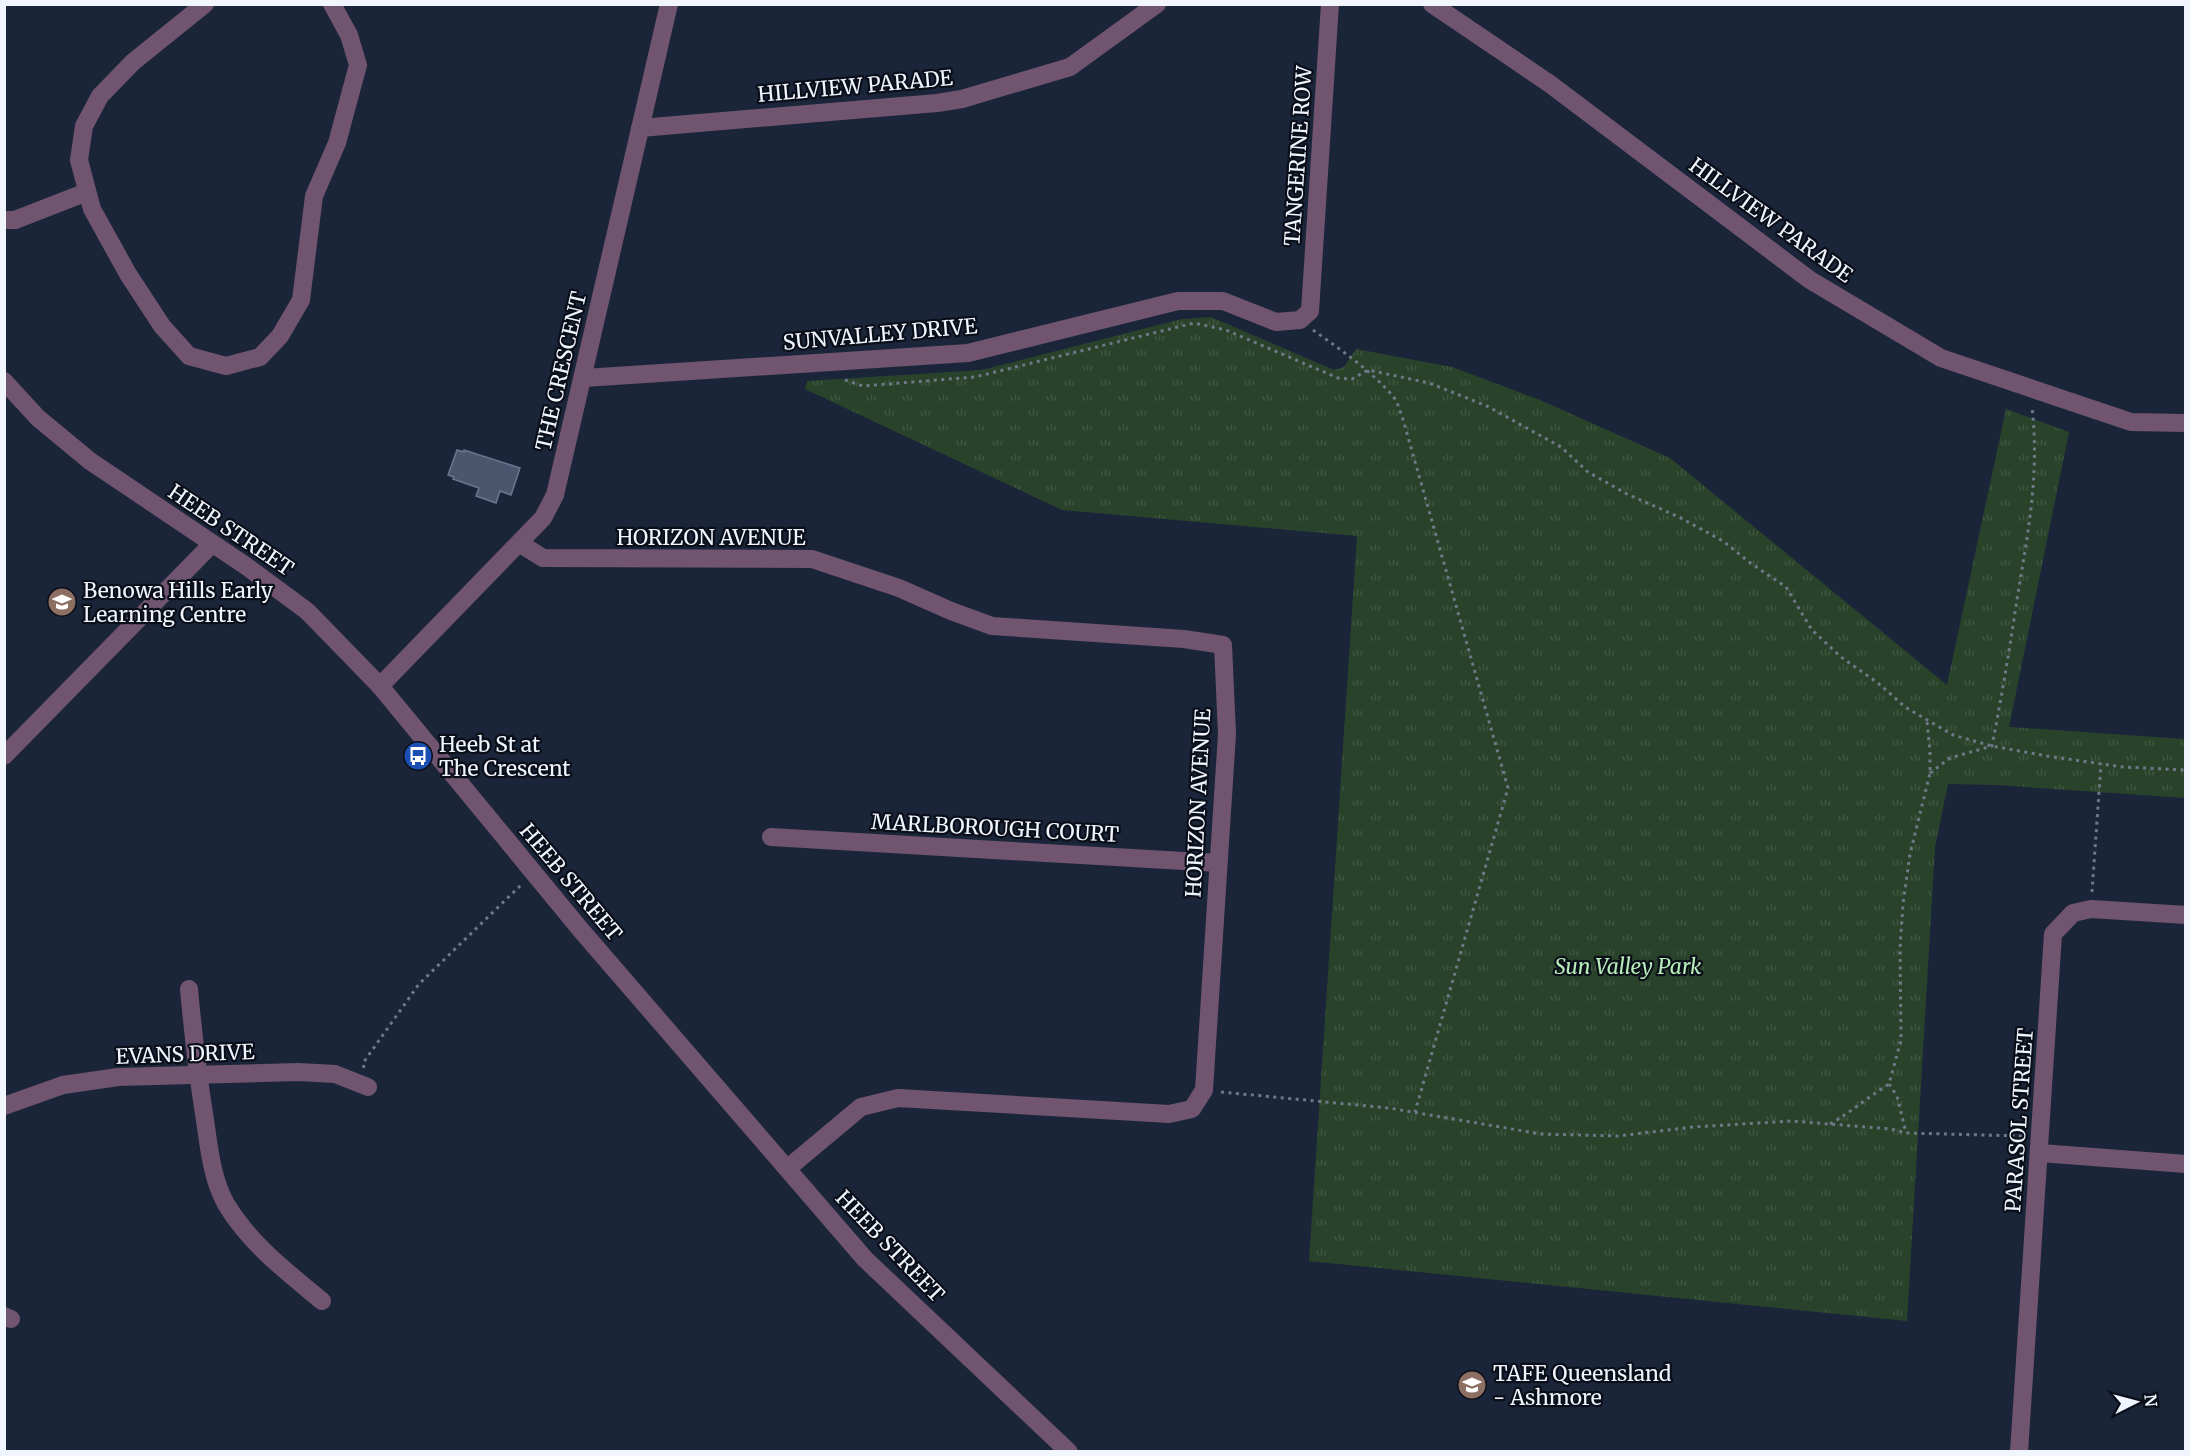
<svg xmlns="http://www.w3.org/2000/svg" width="2190" height="1456" viewBox="0 0 2190 1456" font-family="Merriweather,serif">
<style>
.grass{fill:url(#grass-tufts)}
.building{fill:#4b566e;stroke:#6a768f;stroke-width:1.5}
.lines{fill:none;stroke-linecap:round;stroke-linejoin:round}
.path{stroke:#707888;stroke-width:3;stroke-dasharray:3 4.5;stroke-linecap:butt}
.minor{stroke:#715570;stroke-width:18}
.labels{text-anchor:middle;dominant-baseline:central;stroke-width:4.5;stroke-linejoin:round;paint-order:stroke}
.street-label{font-size:21px;fill:#f1f5fe;stroke:#0a0e18}
.poi-label{font-size:21px;fill:#f1f5fe;stroke:#0a0e18;text-anchor:start}
.park-label{font-size:21px;font-style:italic;fill:#b7eeb9;stroke:#0a0e18}
</style>
<defs>
<pattern id="grass-tufts" width="24" height="20" patternUnits="userSpaceOnUse" patternTransform="scale(1.5)"><rect width="24" height="20" fill="#29432a"/><path d="M3 7l-1-3M5 7V3M7 7l1-3M15 17l-1-3M17 17v-4M19 17l1-3" fill="none" stroke="#3e563f"/></pattern>
</defs>
<rect width="100%" height="100%" fill="#1b253a"/>
<!-- grass -->
<polygon class="grass" points="1211,317 1334,370 1344,367 1356,349 1452,367 1540,400 1670,458 1947,685 2006,409 2069,432 2009,727 2185,739 2185,798 1997,785 1948,784 1935,847 1907,1321 1309,1261 1357,536 1062,510 805,389 807,381 982,370 1182,319"/>
<!-- building -->
<polygon class="building" points="457,450 464,452 464,450 520,468 511,495 500,491 496,503 476,496 479,488 453,479 454,477 448,475"/>
<g class="lines">
<!-- path -->
<g class="path">
<path d="M1313,330C1341,350 1369,369 1392,395C1397,400 1399,409 1402,416L1508,788L1415,1112"/>
<polyline points="845,380 863,386 975,377 1194,323 1226,330 1338,378 1352,379 1368,370 1429,383 1487,406 1561,447 1588,472 1627,494 1679,517 1723,541 1749,562 1786,587 1812,630 1841,657 1878,683 1905,707 1953,735 1992,746 2047,756 2123,767 2186,770"/>
<path d="M1930,773L1950,758L1992,746C2001,700 2009,653 2016,606C2027,536 2040,479 2032,407"/>
<polyline points="2092,892 2101,764"/>
<polyline points="364,1068 363,1063 419,984 522,884"/>
<polyline points="1889,1084 1897,1096 1906,1133"/>
<polyline points="1221,1092 1389,1108 1541,1134 1618,1136 1693,1127 1792,1121 1891,1129 1906,1133 2022,1136"/>
<path d="M1830,1124C1851,1112 1868,1097 1889,1084L1901,1040L1900,948L1903,904L1910,854L1930,773V751L1927,722"/>
</g>
<!-- minor -->
<g class="minor">
<polyline points="205,4 133,62 100,96 84,126 79,160 92,209 128,274 162,326 189,356 226,366 260,357 280,336 301,300 314,196 337,143 358,65 349,35 332,4"/>
<polyline points="1432,4 1550,84 1810,280 1941,358 2131,422 2186,423"/>
<polyline points="640,128 937,103 962,99 1070,67 1157,4"/>
<polyline points="4,220 15,220 87,192"/>
<polyline points="584,378 968,353 1178,301 1223,301 1276,322 1300,320 1310,311 1330,4"/>
<polyline points="4,381 38,418 90,461 246,566 307,611 380,686 580,929 865,1259 1069,1452"/>
<polyline points="519,543 543,558 812,559 899,588 951,611 992,626 1184,639 1223,645 1227,734 1204,1090 1192,1109 1169,1114 898,1098 861,1107 788,1168"/>
<polyline points="380,686 543,518 555,495 669,4"/>
<polyline points="4,756 212,544"/>
<polyline points="771,837 1218,863"/>
<path d="M189,989C193,1033 198,1077 205,1120C209,1148 212,1179 226,1204C250,1244 287,1272 322,1301"/>
<polyline points="4,1106 63,1085 118,1077 298,1072 335,1074 368,1087"/>
<polyline points="2040,1153 2186,1164"/>
<polyline points="4,1316 11,1319"/>
<polyline points="2019,1452 2053,934 2073,913 2091,909 2186,915"/>
</g>
</g>
<!-- icons -->
<defs>
<g id="school-disc" transform="scale(1.5)"><circle r="9.5" fill="#8d6e63" stroke="#0a0e18"/><path d="M0-5L7-2L0 1L-7-2ZM-4 1L0 2.5L4 1V4Q0 6-4 4Z" fill="#fff"/></g>
<g id="bus-disc" transform="scale(1.5)"><circle r="9.5" fill="#1a4fb4" stroke="#0a0e18"/><path d="M-5-6H5V4H4V6H2V4H-2V6H-4V4H-5ZM-3.5-4V0h7V-4ZM-3.5 1.2v1.5H-2V1.2ZM2 1.2v1.5H3.5V1.2Z" fill="#fff"/></g>
<g id="university-disc" transform="scale(1.5)"><circle r="9.5" fill="#8d6e63" stroke="#0a0e18"/><path d="M0-5L7-2L0 1L-7-2ZM-4 1L0 2.5L4 1V4Q0 6-4 4Z" fill="#fff"/></g>
</defs>
<g fill-rule="evenodd">
<use href="#school-disc" x="62" y="602"/>
<use href="#bus-disc" x="418" y="756"/>
<use href="#university-disc" x="1472" y="1385"/>
</g>
<g class="labels">
<!-- street labels -->
<g class="street-label">
<text transform="translate(855 86) rotate(-5)">HILLVIEW PARADE</text>
<text transform="translate(1298 156) rotate(-86)">TANGERINE ROW</text>
<text transform="translate(1771 220) rotate(36)">HILLVIEW PARADE</text>
<text transform="translate(880 334) rotate(-5)">SUNVALLEY DRIVE</text>
<text transform="translate(561 371) rotate(-77)">THE CRESCENT</text>
<text transform="translate(231 530) rotate(34)">HEEB STREET</text>
<text x="711" y="537">HORIZON AVENUE</text>
<text transform="translate(1198 803) rotate(-87)">HORIZON AVENUE</text>
<text transform="translate(995 828) rotate(3)">MARLBOROUGH COURT</text>
<text transform="translate(571 882) rotate(50)">HEEB STREET</text>
<text transform="translate(185 1054) rotate(-2)">EVANS DRIVE</text>
<text transform="translate(2019 1120) rotate(-86)">PARASOL STREET</text>
<text transform="translate(890 1246) rotate(46)">HEEB STREET</text>
</g>
<!-- poi labels -->
<g class="poi-label">
<text x="83" y="590">Benowa Hills Early<tspan x="83" dy="24">Learning Centre</tspan></text>
<text x="439" y="744">Heeb St at<tspan x="439" dy="24">The Crescent</tspan></text>
<text x="1493" y="1373">TAFE Queensland<tspan x="1493" dy="24">- Ashmore</tspan></text>
</g>
<!-- park labels -->
<g class="park-label">
<text x="1628" y="966">Sun Valley Park</text>
</g>
</g>
<!-- border -->
<rect width="2190" height="1456" fill="none" stroke="#f1f5fe" stroke-width="12"/>
<!-- north arrow -->
<g transform="translate(2136 1402) rotate(84)" stroke="#0a0e18" stroke-width="4.5" paint-order="stroke">
<path d="M0-4.5L10 22L0 15L-10 22Z" fill="#f1f5fe"/>
<text y="-9" font-size="16" font-weight="bold" text-anchor="middle" fill="#f1f5fe">N</text>
</g>
</svg>
